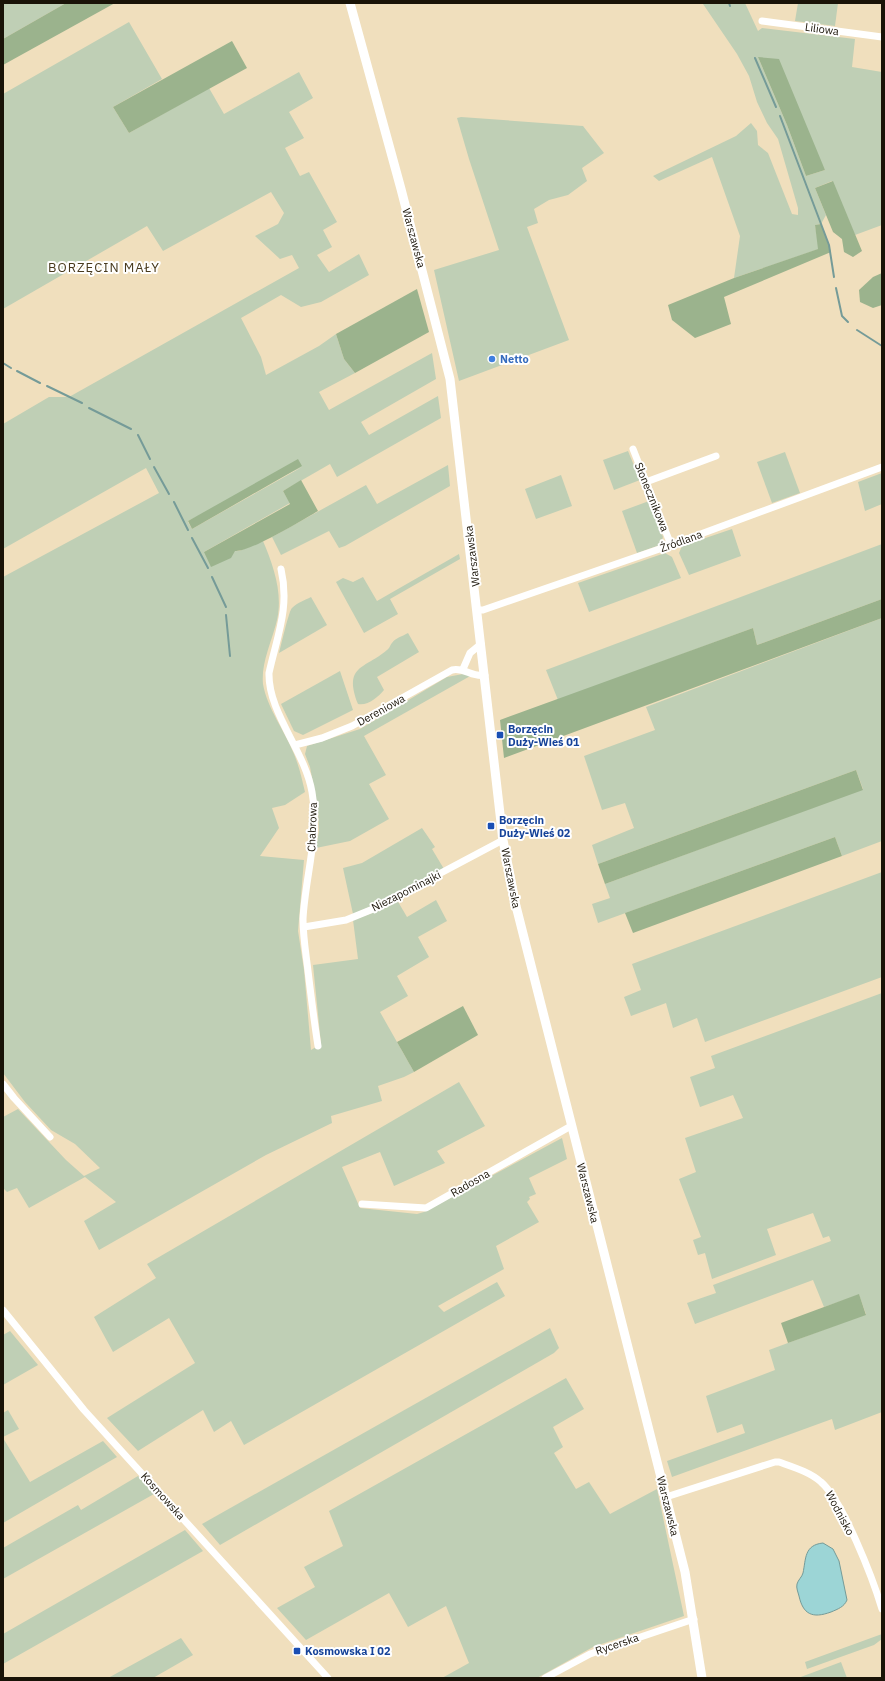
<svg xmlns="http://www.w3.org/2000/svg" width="885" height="1681" viewBox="0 0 885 1681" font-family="'IBM Plex Sans',sans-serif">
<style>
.green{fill:#bfcfb5;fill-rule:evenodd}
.forest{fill:#9bb38d}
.water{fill:#9cd5d6;stroke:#759b98}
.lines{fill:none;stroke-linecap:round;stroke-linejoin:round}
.stream{stroke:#759b98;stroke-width:2}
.minor{stroke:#fff;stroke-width:7}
.major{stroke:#fff;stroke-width:9}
.shop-dot{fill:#3f7fe0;stroke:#fff;stroke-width:1.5}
.transit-dot{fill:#1a4fb4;stroke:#fff;stroke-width:1.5}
.labels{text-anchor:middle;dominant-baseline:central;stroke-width:4;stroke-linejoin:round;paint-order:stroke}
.street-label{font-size:11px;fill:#191307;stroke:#fff}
.shop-label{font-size:11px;font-weight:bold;fill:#366cbe;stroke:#fff;text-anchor:start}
.transit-label{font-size:11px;font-weight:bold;fill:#164399;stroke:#fff;text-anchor:start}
.quarter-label{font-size:13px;letter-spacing:1px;fill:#483a1d;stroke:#fff}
</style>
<rect width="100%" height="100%" fill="#f0dfbd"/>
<!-- green -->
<g class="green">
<polygon points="3,3 66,3 3,39"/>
<path d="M699,3H745L758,31L762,28L855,39L852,67L882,72V225L855,235L832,181L815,188L826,215L821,224L815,225L819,249L734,278L740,236L712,157L659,181L653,176L736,136L751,123L757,131L758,145L768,153L792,214L798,215V208L778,139L767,123L757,102L749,76L737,54L703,4ZM758,57L825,170L806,176L787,125Z"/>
<polygon points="798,3 838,3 835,26 795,21"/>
<path d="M129,22L162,79L113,107L129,133L209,88L224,114L299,72L313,98L289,112L304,138L285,148L300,176L309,172L337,222L323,230L332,247L317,255L329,272L359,254L369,275L321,302L301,307L281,295L241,318L261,357L266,375L319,346L336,334L344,359L355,373L319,392L329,410L432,353L436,379L361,422L369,435L438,396L441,418L337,477L330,464L283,491L290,503L204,552L239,551L263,541C274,567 284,596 276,624C271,643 261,664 263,684C267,708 285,731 294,754C299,766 302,779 305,792L285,805L272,808L279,828L260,856L304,860L298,931L304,970L311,1050L321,1044L313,965L358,959L353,920L375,912L397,900L407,917L436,900L447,921L418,937L429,957L397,976L408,996L380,1012L414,1072L404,1077L378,1086L382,1101L331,1116L332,1123L266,1155L99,1250L84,1221L116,1202L85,1177L29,1208L17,1188L7,1192L3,1188V1117L18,1109L66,1160L84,1176L100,1168L75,1144L51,1130L25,1102L3,1073V577L159,493L146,468L3,549V424L49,397H69L299,268L292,255L280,259L255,236L278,224L284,213L271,192L163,251L147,226L3,309V94ZM302,467L192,529L188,522V521Z"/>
<polygon points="461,117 583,126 604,153 582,168 587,181 568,195 549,200 534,209 538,223 527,227 569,340 459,381 434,270 499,250 469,159 457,118"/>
<polygon points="628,451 640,480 614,490 603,460"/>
<polygon points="785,452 800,493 772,503 757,462"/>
<polygon points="448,465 450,486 345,546 339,548 329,531 281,555 272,537 366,485 377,504"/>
<polygon points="882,473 882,504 865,511 858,482"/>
<polygon points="561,475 572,506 536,519 525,489"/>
<polygon points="649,501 663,537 660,545 637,553 622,511"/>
<polygon points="732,529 741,556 689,575 679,553 682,546"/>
<polygon points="882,544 882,599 757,645 753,628 558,700 546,670"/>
<polygon points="665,553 672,557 681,578 589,612 578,583"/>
<polygon points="459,554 460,559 390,599 398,614 364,633 336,582 343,578 353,582 363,577 377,601"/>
<path d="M311,597L327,625L279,653C281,646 289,610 292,608C297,603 305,600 311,597Z"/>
<polygon points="882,618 882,841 842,856 835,837 598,923 592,904 610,898 605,884 863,789 856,770 598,864 592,845 634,828 625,803 602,810 584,756 655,730 646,707"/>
<path d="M408,633L419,652L377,677L384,690C378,697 368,706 358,704C343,665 365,669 387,650C390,648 390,645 392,643C395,638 403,636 408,633Z"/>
<polygon points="340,671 353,710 303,735 294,731 281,704"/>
<polygon points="463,674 472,675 364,736 386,775 369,784 389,819 350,841 316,848 319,831 318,809 310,767 305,754 307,746 360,729 447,677"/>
<polygon points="422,828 435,847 432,849 444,869 381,902 353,914 343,868 362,863"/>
<polygon points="882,872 882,977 705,1042 697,1018 673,1028 666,1003 631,1016 624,997 641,990 632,964"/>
<polygon points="882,993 882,1412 835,1430 832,1419 672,1477 667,1461 745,1433 742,1424 717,1433 706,1396 775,1370 769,1350 866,1314 859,1295 824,1307 813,1280 695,1324 687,1303 716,1293 713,1285 831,1241 829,1236 823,1238 813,1213 767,1229 776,1255 712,1279 705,1253 698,1255 693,1240 701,1237 679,1179 696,1172 685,1138 743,1118 733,1095 700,1107 690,1077 715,1068 711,1056"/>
<polygon points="459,1082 485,1126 437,1151 445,1163 394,1186 380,1152 342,1167 360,1208 417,1214 424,1212 562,1138 567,1159 529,1178 536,1194 529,1197 530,1199 527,1202 539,1222 496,1246 504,1269 438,1306 444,1312 497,1282 505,1296 244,1445 231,1421 214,1432 203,1410 138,1451 107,1418 195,1363 169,1318 113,1352 94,1317 156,1278 147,1264"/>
<polygon points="550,1328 559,1348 554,1353 220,1545 202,1524"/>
<polygon points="10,1331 38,1365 3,1385 3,1335"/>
<polygon points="566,1378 584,1409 553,1427 563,1447 554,1453 576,1489 589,1482 610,1514 657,1489 684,1616 593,1647 537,1678 442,1678 469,1663 446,1606 408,1627 389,1593 306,1640 277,1608 315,1587 304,1567 343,1546 329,1511"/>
<polygon points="8,1410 19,1429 3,1437 3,1413"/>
<polygon points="3,1438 30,1482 103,1441 117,1457 3,1523"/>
<polygon points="138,1476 154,1494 3,1579 3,1548 78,1505 81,1510"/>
<polygon points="185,1530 203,1551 3,1664 3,1634"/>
<polygon points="882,1634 882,1639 874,1645 807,1669 805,1662"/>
<polygon points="181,1638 193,1655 153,1678 108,1678"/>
<polygon points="841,1662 847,1678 798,1678"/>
</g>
<!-- forest -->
<g class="forest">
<polygon points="66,3 115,3 3,65 3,39"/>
<polygon points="232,41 247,68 129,133 113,107"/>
<polygon points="758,57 779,59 825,170 806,176 787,125"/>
<polygon points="833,181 862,251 853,257 844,252 842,239 833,232 815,188"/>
<polygon points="821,224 831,252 724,297 731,324 695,338 672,320 668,305 734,278 818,249 815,225"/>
<polygon points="882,273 882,305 873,308 860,302 859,290 873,277"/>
<polygon points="417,289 429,332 355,373 344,359 336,334"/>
<polygon points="298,459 302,466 192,529 188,521"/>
<path d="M301,480L318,511C303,520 248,553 235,551L231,558L211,567L204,552L290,504L283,491Z"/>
<polygon points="882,599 882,618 504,758 500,720 753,628 757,645"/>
<polygon points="856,770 863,790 605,884 598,864"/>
<polygon points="835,837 842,856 633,933 625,913"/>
<polygon points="463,1006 478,1035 414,1072 397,1042"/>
<polygon points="859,1294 866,1315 788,1343 781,1323"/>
</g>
<!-- water -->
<path class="water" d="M823,1543L833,1549L839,1561L847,1600C844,1607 838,1609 831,1612C812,1619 803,1614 799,1596C798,1592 796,1588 797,1584C798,1580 802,1577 803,1573C806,1559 804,1545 823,1543Z"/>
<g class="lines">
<!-- stream -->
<g class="stream">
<polyline points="729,3 730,6"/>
<polyline points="755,58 776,107"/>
<polyline points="780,116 829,245 834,277"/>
<polyline points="836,288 842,316 848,322"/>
<polyline points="857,330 882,346"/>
<polyline points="3,363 11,368"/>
<polyline points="17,371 40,383"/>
<polyline points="47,386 82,403"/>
<polyline points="89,408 131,429"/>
<polyline points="138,435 150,459"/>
<polyline points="154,467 169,494"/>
<polyline points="174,502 188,530"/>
<polyline points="192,538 208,568"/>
<polyline points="212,577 226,607"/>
<polyline points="226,615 230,656"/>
</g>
<!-- minor -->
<g class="minor">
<polyline points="762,21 882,37"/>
<polyline points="633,449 671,545"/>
<polyline points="646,482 716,456"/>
<path d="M281,569C290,608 277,636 269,673C268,713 305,751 312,792C320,834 305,877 303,919C303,937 306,954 308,971C311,996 314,1021 318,1046"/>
<polyline points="478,610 483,610 671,545 882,467"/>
<polyline points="463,669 470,653 481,644"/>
<path d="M295,745L322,738L352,726L452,670C465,667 472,678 485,675"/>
<polyline points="304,927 346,920 373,909 503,840"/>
<polyline points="3,1084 14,1098 50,1137"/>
<polyline points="362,1204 426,1208 571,1126"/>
<polyline points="3,1310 84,1410 328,1678"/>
<path d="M666,1497L775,1462H779C793,1467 810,1472 821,1482C843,1501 873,1579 882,1609"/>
<polyline points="545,1678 590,1654 694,1619"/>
</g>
<!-- major -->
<polyline class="major" points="350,3 401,189 450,379 503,840 516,906 685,1572 702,1678"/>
</g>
<!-- markers -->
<circle class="shop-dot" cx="492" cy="359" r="4"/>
<g class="transit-dot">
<rect x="496" y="731" width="8" height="8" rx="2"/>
<rect x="487" y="822" width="8" height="8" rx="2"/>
<rect x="293" y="1647" width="8" height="8" rx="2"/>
</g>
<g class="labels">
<!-- street labels -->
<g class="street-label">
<text transform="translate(822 29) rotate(8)">Liliowa</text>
<text transform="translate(414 238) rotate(75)">Warszawska</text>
<text transform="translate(652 497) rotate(68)">Słonecznikowa</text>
<text transform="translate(681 541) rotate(-20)">Źródlana</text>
<text transform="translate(472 556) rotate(-97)">Warszawska</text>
<text transform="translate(381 710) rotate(-29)">Dereniowa</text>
<text transform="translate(312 827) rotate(-88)">Chabrowa</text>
<text transform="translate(511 878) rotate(79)">Warszawska</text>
<text transform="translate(406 891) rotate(-27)">Niezapominajki</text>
<text transform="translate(470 1183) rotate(-30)">Radosna</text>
<text transform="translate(588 1193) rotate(76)">Warszawska</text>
<text transform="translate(163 1496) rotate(48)">Kosmowska</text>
<text transform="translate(668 1506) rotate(76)">Warszawska</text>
<text transform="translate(840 1513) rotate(62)">Wodnisko</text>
<text transform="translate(617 1644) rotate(-19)">Rycerska</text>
</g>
<!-- shop labels -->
<g class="shop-label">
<text x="500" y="359">Netto</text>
</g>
<!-- transit labels -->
<g class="transit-label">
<text x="508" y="729">Borzęcin<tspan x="508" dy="13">Duży-Wieś 01</tspan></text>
<text x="499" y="820">Borzęcin<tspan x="499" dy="13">Duży-Wieś 02</tspan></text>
<text x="305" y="1651">Kosmowska I 02</text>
</g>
<!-- quarter labels -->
<g class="quarter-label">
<text x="104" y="267">BORZĘCIN MAŁY</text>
</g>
</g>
<!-- border -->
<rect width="885" height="1681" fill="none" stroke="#191307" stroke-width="8"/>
</svg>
